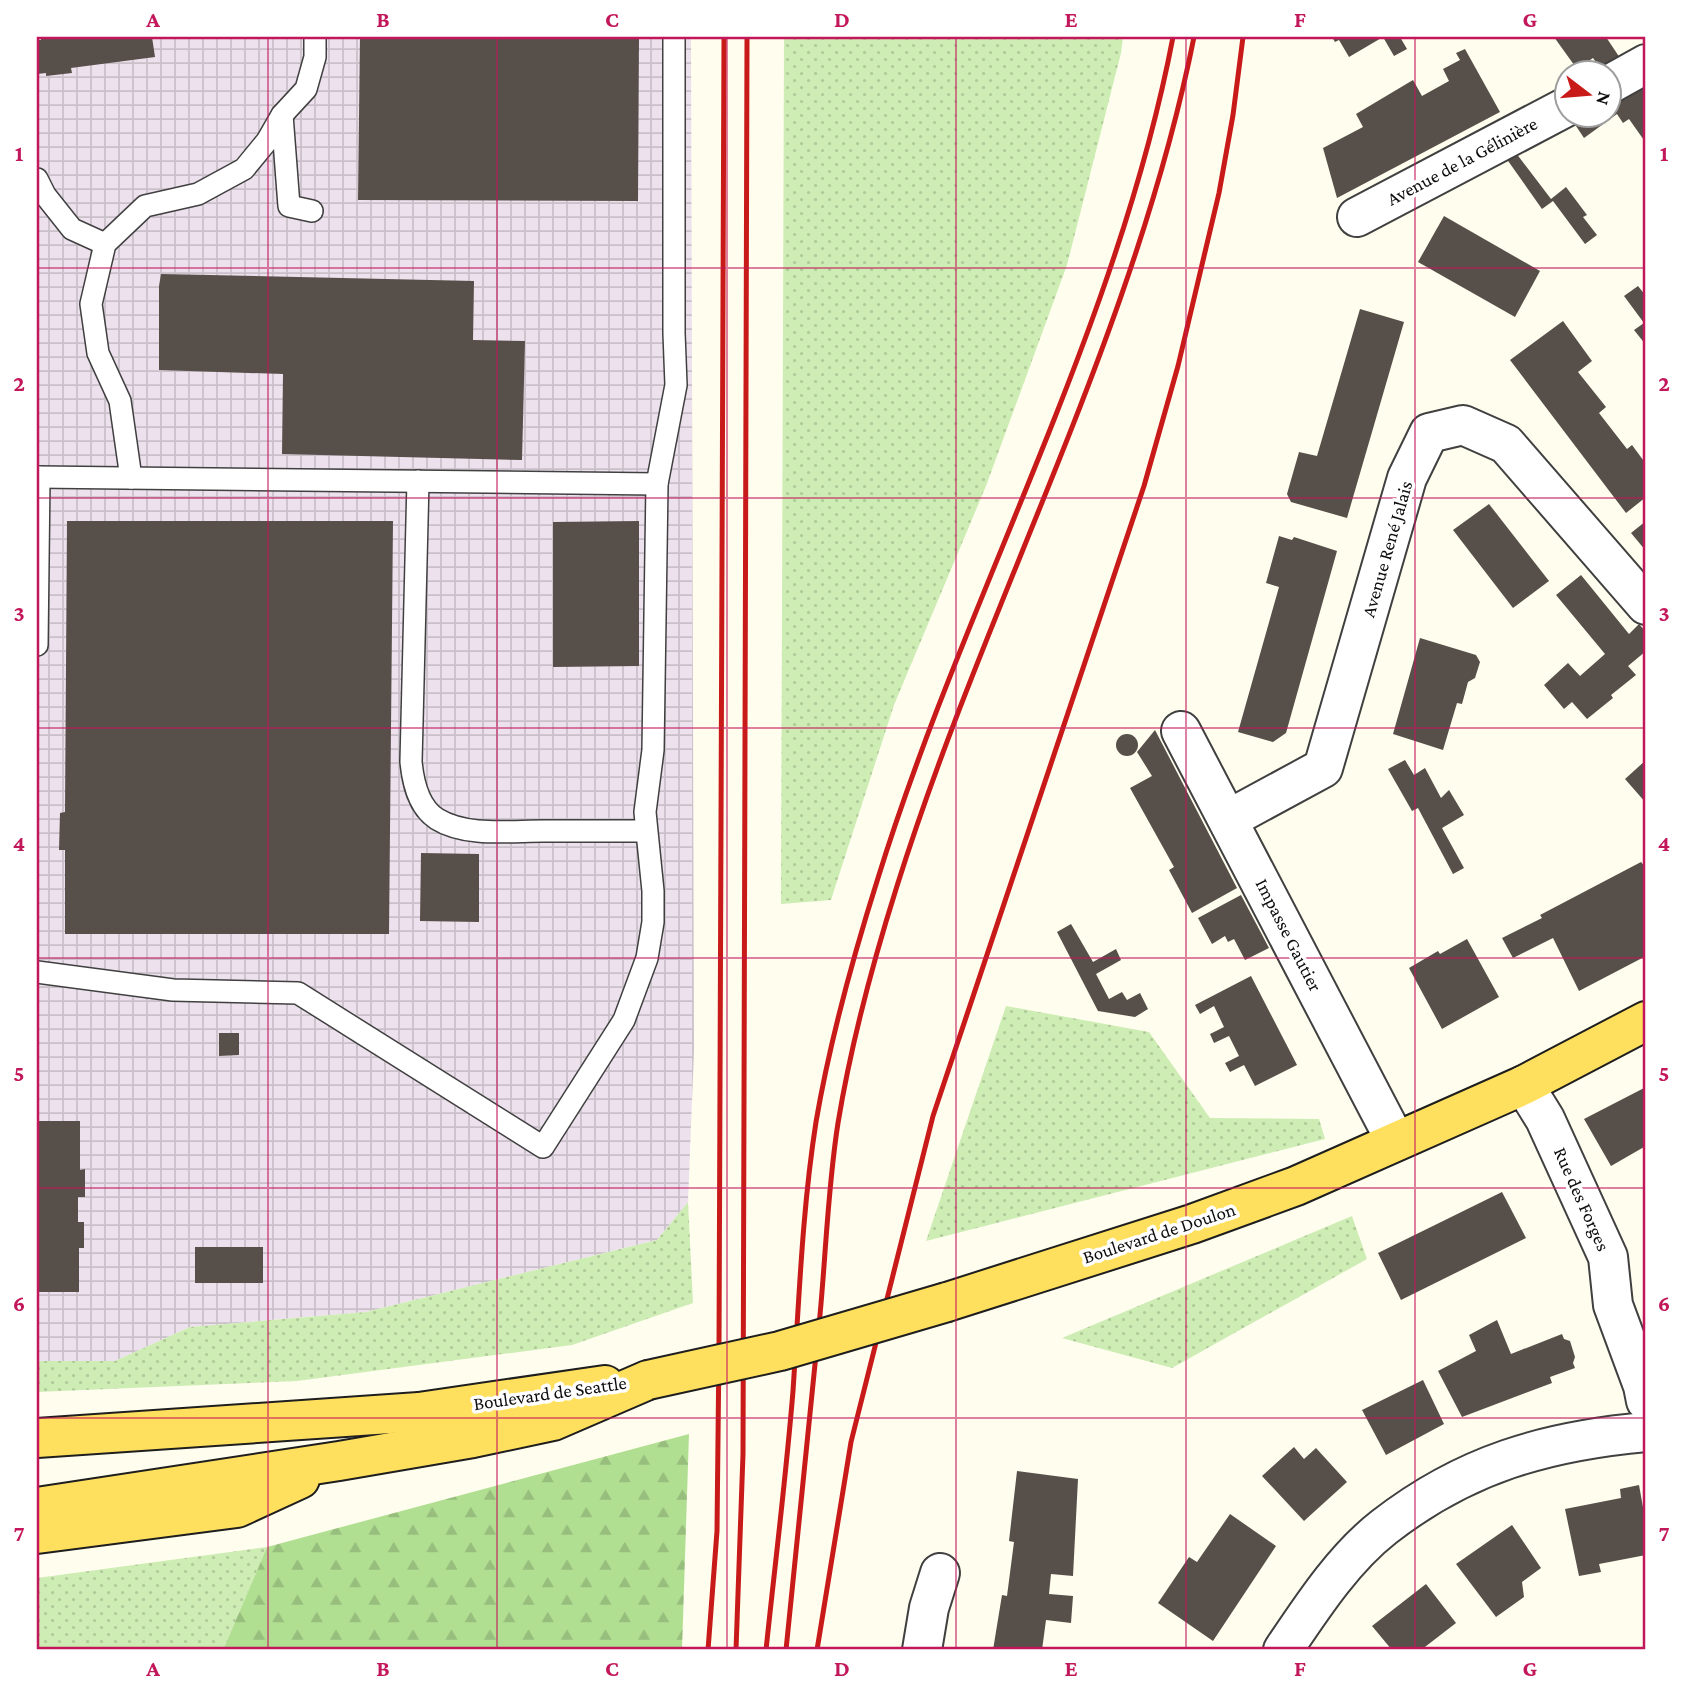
<svg xmlns="http://www.w3.org/2000/svg" width="1683" height="1687" viewBox="0 0 1683 1687" font-family="'Crimson Pro',serif">
<style>
.industrial{fill:url(#industrial-grid)}
.grass{fill:url(#grass-dots)}
.forest{fill:url(#forest-firs)}
.building{fill:#574f49}
.lines{fill:none;stroke-linecap:round;stroke-linejoin:round}
.service-casing{stroke:#404040;stroke-width:24}
.minor-casing{stroke:#404040;stroke-width:42}
.primary-casing{stroke:#1e1e1e;stroke-width:42}
.service{stroke:#fff;stroke-width:21}
.minor{stroke:#fff;stroke-width:38}
.primary{stroke:#ffe05e;stroke-width:38}
.rail{stroke:#c91a1a;stroke-width:5}
.primary-bridge-casing{stroke:#1e1e1e;stroke-width:42;stroke-linecap:butt}
.primary-bridge{stroke:#ffe05e;stroke-width:38}
.grid{fill:none;stroke:#c2185b;stroke-width:2;stroke-opacity:0.55}
.labels{text-anchor:middle;dominant-baseline:central;stroke-width:7;stroke-linejoin:round;paint-order:stroke}
.street-label{font-size:19px;fill:#0d0d0d;stroke:#fff}
.neatline{fill:none;stroke:#c2185b;stroke-width:2.5}
.grid-label{font-size:23px;text-anchor:middle;font-weight:bold;fill:#c2185b}
</style>
<defs>
<pattern id="industrial-grid" width="8" height="8" patternUnits="userSpaceOnUse" patternTransform="scale(1.75)"><rect width="8" height="8" fill="#ece1ed"/><path d="M0 4h8M4 0v8" fill="none" stroke="#c9c0ca"/></pattern>
<pattern id="grass-dots" width="8" height="8" patternUnits="userSpaceOnUse" patternTransform="scale(1.75)"><rect width="8" height="8" fill="#ceedb4"/><path d="M2 2h.1M6 6h.1" fill="none" stroke="#b0ca9a" stroke-width="1.8" stroke-linecap="round"/></pattern>
<pattern id="forest-firs" width="22" height="20" patternUnits="userSpaceOnUse" patternTransform="scale(1.75)"><rect width="22" height="20" fill="#b1df92"/><path d="M5 1l3.5 6h-7zM16 11l3.5 6h-7z" fill="#97be7d"/></pattern>
</defs>
<rect width="100%" height="100%" fill="#fffdee"/>
<!-- industrial -->
<polygon class="industrial" points="37,37 691,37 694,1051 688,1202 657,1240 366,1312 190,1327 115,1361 37,1361"/>
<!-- grass -->
<g class="grass">
<polygon points="784,37 1123,37 1121,53 1067,265 986,486 894,705 831,900 781,904"/>
<polygon points="1006,1006 1149,1032 1210,1118 1319,1119 1325,1139 926,1241"/>
<polygon points="688,1202 693,1303 572,1345 297,1381 37,1392 37,1361 115,1361 190,1327 366,1312 657,1240"/>
<polygon points="1352,1216 1367,1259 1172,1368 1062,1338"/>
<polygon points="267,1547 223,1650 37,1650 37,1578"/>
</g>
<!-- forest -->
<polygon class="forest" points="689,1434 682,1650 223,1650 267,1547"/>
<!-- building -->
<g class="building">
<polygon points="41,37 152,37 155,57 71,68 72,73 46,76 46,73 37,74 37,40 41,40"/>
<polygon points="360,37 639,37 638,201 358,200"/>
<polygon points="1332,37 1400,37 1407,49 1394,56 1383,37 1349,57 1339,40 1335,42"/>
<polygon points="1554,37 1606,37 1620,58 1603,72 1593,58 1577,69"/>
<polygon points="1465,49 1500,112 1337,198 1323,148 1363,127 1356,114 1413,80 1422,96 1449,81 1443,69 1460,60 1456,53"/>
<polygon points="1646,84 1646,143 1629,119 1623,123 1617,114 1584,138 1574,123 1587,116 1610,116 1610,104"/>
<polygon points="1516,153 1551,199 1566,187 1587,215 1583,217 1597,235 1585,244 1553,201 1542,209 1506,158"/>
<polygon points="1444,216 1540,271 1515,317 1418,262"/>
<polygon points="161,274 474,281 473,340 525,341 522,460 282,454 283,374 159,370 159,286"/>
<polygon points="1638,286 1646,296 1646,345 1634,330 1644,323 1624,296"/>
<polygon points="1360,309 1404,322 1347,518 1291,502 1287,494 1299,452 1317,456"/>
<polygon points="1563,321 1592,361 1578,372 1606,407 1599,413 1627,449 1632,445 1646,464 1646,497 1626,513 1510,360"/>
<polygon points="1489,504 1549,581 1513,608 1453,530"/>
<polygon points="67,521 393,521 389,934 65,934 65,850 59,850 60,813 65,812"/>
<polygon points="639,521 639,666 553,667 553,522"/>
<polygon points="1646,521 1646,551 1631,533"/>
<polygon points="1279,536 1292,540 1294,537 1337,551 1286,733 1273,742 1238,732 1279,587 1266,583"/>
<polygon points="1581,575 1629,634 1639,624 1646,632 1646,651 1628,666 1636,675 1611,695 1613,698 1587,719 1572,702 1564,709 1544,685 1568,663 1580,676 1605,654 1556,595"/>
<polygon points="1420,638 1476,655 1480,662 1475,678 1468,682 1462,704 1457,703 1443,750 1393,734"/>
<polygon points="1155,730 1237,888 1192,913 1169,870 1174,867 1130,788 1152,776 1137,752"/>
<circle cx="1127" cy="745" r="11"/>
<polygon points="1405,760 1414,775 1425,768 1441,798 1449,790 1464,815 1442,828 1464,868 1453,874 1418,808 1412,811 1388,769"/>
<polygon points="1646,760 1646,803 1625,779"/>
<polygon points="421,853 479,854 479,922 420,921"/>
<polygon points="1641,862 1646,868 1646,956 1579,991 1553,938 1513,958 1502,938 1542,918 1540,915"/>
<polygon points="1241,895 1269,948 1245,960 1234,939 1228,942 1225,936 1212,944 1198,918"/>
<polygon points="1071,924 1093,962 1116,949 1121,960 1096,974 1109,999 1122,992 1127,1000 1140,993 1148,1009 1135,1017 1098,1011 1057,932"/>
<polygon points="1467,939 1499,997 1442,1029 1409,968 1438,951 1440,954"/>
<polygon points="1251,976 1297,1065 1255,1086 1244,1065 1230,1072 1225,1063 1239,1056 1229,1036 1214,1043 1210,1034 1224,1027 1214,1006 1200,1014 1195,1005"/>
<polygon points="219,1033 239,1033 239,1055 219,1056"/>
<polygon points="1646,1087 1646,1151 1644,1147 1611,1166 1584,1119"/>
<polygon points="37,1121 80,1121 80,1170 85,1169 85,1197 78,1197 78,1222 84,1222 84,1248 79,1248 79,1292 37,1292"/>
<polygon points="1502,1192 1526,1238 1401,1300 1378,1253"/>
<rect x="195" y="1247" width="68" height="36"/>
<polygon points="1497,1320 1511,1354 1562,1334 1564,1339 1570,1341 1575,1357 1573,1363 1575,1368 1550,1377 1552,1383 1462,1417 1438,1371 1476,1351 1469,1335"/>
<polygon points="1423,1380 1444,1424 1386,1455 1362,1410"/>
<polygon points="1294,1447 1304,1459 1316,1448 1347,1482 1304,1521 1262,1476"/>
<polygon points="1017,1471 1078,1479 1073,1576 1051,1574 1049,1594 1073,1596 1071,1623 1046,1620 1042,1650 993,1650 1002,1595 1007,1596 1014,1542 1009,1541"/>
<polygon points="1639,1485 1646,1524 1646,1555 1599,1564 1601,1572 1579,1576 1565,1509 1621,1498 1620,1489"/>
<polygon points="1230,1514 1276,1546 1213,1641 1158,1603 1189,1557 1197,1562"/>
<polygon points="1512,1525 1541,1568 1522,1582 1524,1597 1496,1617 1456,1564"/>
<polygon points="1426,1584 1456,1623 1421,1650 1392,1650 1372,1626"/>
</g>
<g class="lines">
<!-- service casing -->
<g class="service-casing">
<g id="service">
<polyline points="282,115 289,206 312,211"/>
<polyline points="37,179 45,195 72,229 105,244"/>
<polyline points="37,477 657,484"/>
<polyline points="131,478 120,401 98,353 91,304 105,244 145,206 198,194 244,169 267,141 282,115 306,89 315,57 315,37"/>
<path d="M418,481L411,762C413,782 418,807 437,819C466,837 510,831 543,831C578,831 612,831 646,831"/>
<polyline points="37,645 39,477"/>
<polyline points="37,972 173,990 298,993 543,1147 624,1020 647,958 653,922 653,891 645,812 653,750 657,484 676,385 674,333 674,37"/>
</g>
</g>
<!-- minor casing -->
<g class="minor-casing">
<g id="minor">
<polyline points="1610,84 1646,64"/>
<polyline points="1357,217 1568,106"/>
<polyline points="1181,731 1395,1140"/>
<polyline points="1229,819 1323,768 1407,478 1429,433 1463,425 1506,444 1646,605"/>
<polyline points="1524,1085 1545,1119 1608,1257 1613,1305 1643,1386 1646,1401"/>
<polyline points="922,1650 929,1608 940,1573"/>
<path d="M1283,1650C1312,1607 1343,1559 1384,1527C1465,1464 1546,1441 1646,1432"/>
</g>
</g>
<!-- primary casing -->
<g class="primary-casing">
<g id="primary">
<polyline points="947,1302 1192,1224 1296,1186 1524,1085 1646,1021"/>
<polyline points="37,1438 419,1412 605,1385"/>
<polyline points="37,1507 339,1461 473,1438 553,1421 648,1380"/>
<polyline points="37,1534 237,1508 300,1479"/>
</g>
</g>
<!-- service -->
<use href="#service" class="service"/>
<!-- minor -->
<use href="#minor" class="minor"/>
<!-- primary -->
<use href="#primary" class="primary"/>
<!-- rail -->
<g class="rail">
<polyline points="708,1650 717,1531 719,1348 724,37"/>
<polyline points="736,1650 743,1454 747,37"/>
<path d="M766,1650C775,1564 786,1477 793,1391C799,1302 802,1211 816,1122C830,1040 853,957 878,878C966,594 1117,330 1173,37"/>
<path d="M786,1650C798,1539 809,1427 820,1315C826,1251 828,1186 838,1123C851,1044 873,962 897,886C987,599 1135,333 1194,37"/>
<polyline points="817,1650 851,1442 933,1116 1144,486 1178,366 1219,193 1233,115 1243,37"/>
</g>
<!-- primary-bridge casing -->
<g class="primary-bridge-casing">
<polyline id="primary-bridge" points="648,1380 780,1351 947,1302"/>
</g>
<!-- primary-bridge -->
<use href="#primary-bridge" class="primary-bridge"/>
</g>
<!-- grid -->
<path class="grid" d="M268,37V1650M497,37V1650M727,37V1650M956,37V1650M1186,37V1650M1415,37V1650M37,268H1646M37,498H1646M37,728H1646M37,958H1646M37,1188H1646M37,1418H1646"/>
<g class="labels">
<!-- street labels -->
<g class="street-label">
<text transform="translate(1462 161) rotate(-28)">Avenue de la Gélinière</text>
<text transform="translate(1387 549) rotate(-74)">Avenue René Jalais</text>
<text transform="translate(1289 935) rotate(63)">Impasse Gautier</text>
<text transform="translate(1582 1199) rotate(66)">Rue des Forges</text>
<text transform="translate(1159 1233) rotate(-18)">Boulevard de Doulon</text>
<text transform="translate(550 1393) rotate(-8)">Boulevard de Seattle</text>
</g>
</g>
<!-- border -->
<rect width="1683" height="1687" fill="none" stroke="#ffffff" stroke-width="77"/>
<!-- north arrow -->
<g transform="translate(1588 94) rotate(106)"><circle r="33" fill="#ffffff" stroke="#9e9e9e" stroke-width="2"/>
<path d="M0-5L12 26L0 18L-12 26Z" fill="#c91a1a"/>
<text y="-10" font-size="19" font-weight="bold" text-anchor="middle" fill="#0d0d0d">N</text>
</g>
<rect x="38" y="38" width="1606" height="1610" class="neatline"/>
<g class="grid-label">
<text x="153" y="27">A</text>
<text x="383" y="27">B</text>
<text x="612" y="27">C</text>
<text x="842" y="27">D</text>
<text x="1071" y="27">E</text>
<text x="1300" y="27">F</text>
<text x="1530" y="27">G</text>
<text x="19" y="161">1</text>
<text x="1664" y="161">1</text>
<text x="19" y="391">2</text>
<text x="1664" y="391">2</text>
<text x="19" y="621">3</text>
<text x="1664" y="621">3</text>
<text x="19" y="851">4</text>
<text x="1664" y="851">4</text>
<text x="19" y="1081">5</text>
<text x="1664" y="1081">5</text>
<text x="19" y="1311">6</text>
<text x="1664" y="1311">6</text>
<text x="19" y="1541">7</text>
<text x="1664" y="1541">7</text>
<text x="153" y="1676">A</text>
<text x="383" y="1676">B</text>
<text x="612" y="1676">C</text>
<text x="842" y="1676">D</text>
<text x="1071" y="1676">E</text>
<text x="1300" y="1676">F</text>
<text x="1530" y="1676">G</text>
</g>
</svg>
